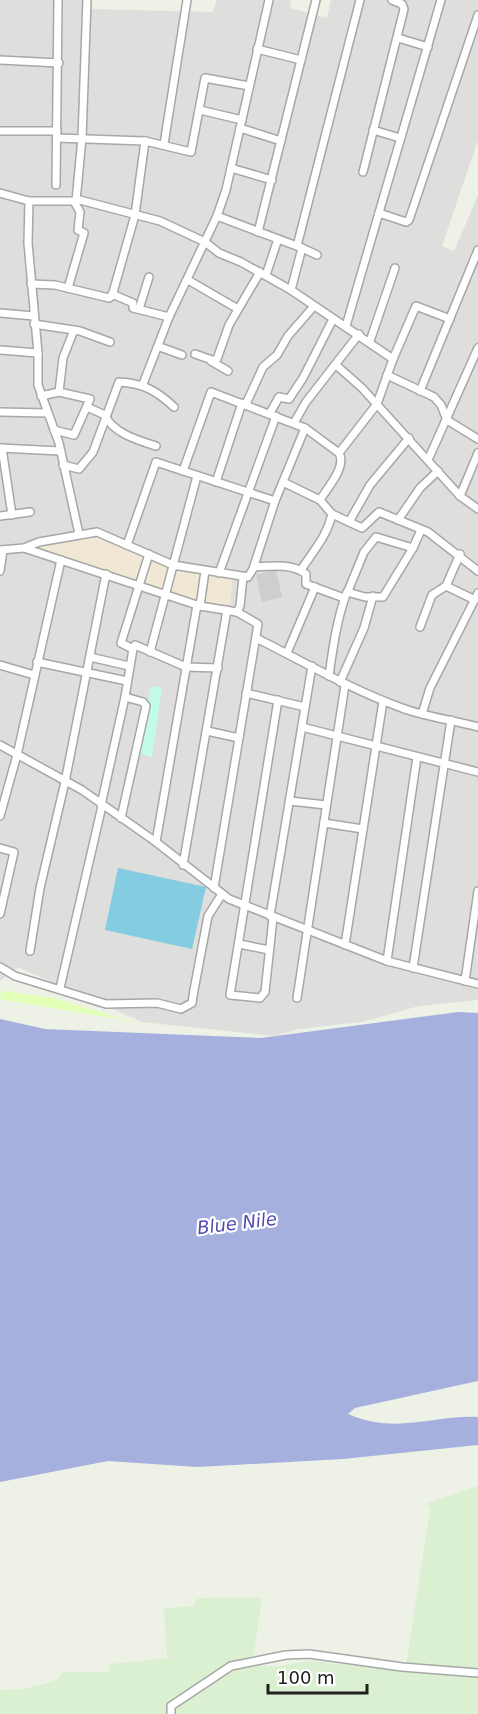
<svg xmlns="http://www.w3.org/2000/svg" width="478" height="1714" viewBox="0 0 478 1714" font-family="'DejaVu Sans',sans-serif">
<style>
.residential{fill:#dededd}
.commercial{fill:#f1e7d5}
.religious{fill:#cecece}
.farmland{fill:#dbefd1}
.sand{fill:#e2ffb6}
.park{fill:#c3fbe9}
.pitch{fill:#83cce1}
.water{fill:#a6b0df}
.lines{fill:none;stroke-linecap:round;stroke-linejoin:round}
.minor-casing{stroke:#a7a7a7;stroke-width:10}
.minor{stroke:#fff;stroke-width:7}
.labels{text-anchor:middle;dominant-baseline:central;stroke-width:4.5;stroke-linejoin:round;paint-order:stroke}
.water-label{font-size:18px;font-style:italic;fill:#544ab2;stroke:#fff}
</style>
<rect width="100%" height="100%" fill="#eef1e6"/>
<!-- residential -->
<polygon class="residential" points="0,0 90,0 90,9 213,12 217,0 291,0 290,8 327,18 331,0 478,0 478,140 442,246 454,251 478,195 478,1000 419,1006 362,1022 298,1029 275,1036 142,1022 18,967 0,981"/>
<!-- commercial -->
<polygon class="commercial" points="97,533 172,566 233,576 230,609 198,605 40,553 41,543"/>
<!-- religious -->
<polygon class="religious" points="276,570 282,597 262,602 256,575"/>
<!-- farmland -->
<polygon class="farmland" points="478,1486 478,1714 0,1714 0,1690 25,1689 55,1681 63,1672 109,1672 110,1664 167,1658 164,1612 166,1608 194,1606 196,1599 218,1597 262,1598 252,1666 280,1666 309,1661 405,1671 430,1511 427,1503"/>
<!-- sand -->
<polygon class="sand" points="2,991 54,998 119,1018 161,1026 0,999"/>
<!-- park -->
<polygon class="park" points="151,686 162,688 152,757 138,753"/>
<!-- pitch -->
<polygon class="pitch" points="118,868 206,887 192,949 105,930"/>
<!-- water -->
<path class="water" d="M458,1012L478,1013V1381L355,1408L348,1414C395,1435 432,1415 478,1417V1445L343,1459L197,1467L108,1461L0,1482V1019L45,1029L261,1038Z"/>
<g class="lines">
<!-- minor casing -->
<g class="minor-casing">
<g id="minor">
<polyline points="398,38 428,47"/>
<polyline points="257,49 301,60"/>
<polyline points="0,60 59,63"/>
<polyline points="200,110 242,120"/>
<polyline points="240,128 281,141"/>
<polyline points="373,130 400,138"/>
<polyline points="0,131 57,131"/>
<polyline points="57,138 145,141 191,152 205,78 249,86"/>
<polyline points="164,144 187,0"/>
<polyline points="231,168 272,180"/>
<polyline points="363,172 404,9 402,4 392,0"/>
<polyline points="56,185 58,0"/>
<polyline points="0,193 29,201 76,201 82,138 87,0"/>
<polyline points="76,199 160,221 205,242 219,253 241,262 291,290 393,359 377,404 339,453"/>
<polyline points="29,201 28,243 38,353 38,385 59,443 79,534"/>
<polyline points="379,213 406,222 409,220 478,15"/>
<polyline points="217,216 302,248 291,290"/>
<polyline points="258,232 316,0"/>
<polyline points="297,246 360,0"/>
<polyline points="302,248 317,255"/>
<polyline points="266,275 278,239"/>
<polyline points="188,280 238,309"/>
<polyline points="31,284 55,285 109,298 112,296 135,215 145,141"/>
<polyline points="68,288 84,233 78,230 80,212 75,203"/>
<polyline points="112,294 133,303 133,308 169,317"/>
<polyline points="139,309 149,277"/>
<polyline points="0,313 34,316"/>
<polyline points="34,324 80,331 110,342"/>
<polyline points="346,326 441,0"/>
<polyline points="370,341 395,268"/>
<polyline points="160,347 182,355"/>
<polyline points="0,350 38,353"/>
<polyline points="195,354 212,360"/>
<polyline points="393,359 416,306 450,319"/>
<polyline points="336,365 362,388 460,496 478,509"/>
<polyline points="228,371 211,361 217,359 229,325 260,272"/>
<polyline points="387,375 434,397 441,405 447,420 478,439"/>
<polyline points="143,384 169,317 217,216 226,190 269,0"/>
<polyline points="420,391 478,250"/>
<polyline points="59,392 63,358 74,330"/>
<polyline points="41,396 59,392 90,399 74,435 54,430"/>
<polyline points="246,404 263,367 277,355 288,336 314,306"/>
<path d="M87,407L105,415C112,433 140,441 156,446"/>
<polyline points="0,412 47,413"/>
<polyline points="270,413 279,397 289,399 303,378 333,319"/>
<polyline points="294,423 306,402 359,334"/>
<polyline points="0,448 60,451"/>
<polyline points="2,448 12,515"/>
<polyline points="428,460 478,348"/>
<path d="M63,465L79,469L93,452L119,382C143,383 157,391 174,407"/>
<path d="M183,471L211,392L305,428L339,453C347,467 327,488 320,500"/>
<polyline points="216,482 242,403"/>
<polyline points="283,482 320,500 332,514 362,528 379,512 428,532 478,571"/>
<polyline points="460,496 478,453"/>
<polyline points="0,516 30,512"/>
<polyline points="398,520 420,488 438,471"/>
<polyline points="349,522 370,485 409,438"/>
<polyline points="127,545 156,462 275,501"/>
<polyline points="24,548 200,606 237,612 258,624 214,888"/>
<polyline points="0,550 24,548 39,542 97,532 173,565 248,577 253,569 275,501 305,428"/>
<polyline points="149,554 121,643 133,649 135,645 186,667 218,668"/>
<path d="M254,567C271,566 292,563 306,574V584L344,598"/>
<path d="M301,570C313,551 327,537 332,514"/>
<polyline points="0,571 3,550"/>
<polyline points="219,573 276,416"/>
<polyline points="446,586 475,600"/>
<polyline points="348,591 364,552 376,537 413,548"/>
<polyline points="200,606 205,571"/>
<polyline points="237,612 240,606 243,577"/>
<polyline points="420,627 432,595 446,586 460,554"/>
<path d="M256,638C304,662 350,689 402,708C426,717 453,720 478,727"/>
<polyline points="150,652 197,476"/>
<polyline points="287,653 315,587"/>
<polyline points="90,657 129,666"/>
<polyline points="37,662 127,681"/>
<polyline points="0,665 34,675"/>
<path d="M329,676C333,647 337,618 347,592L365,597H383L413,548L421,530"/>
<polyline points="340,682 364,628 373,596"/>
<polyline points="246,693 305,707"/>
<polyline points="422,714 430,688 478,593"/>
<polyline points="302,727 478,772"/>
<polyline points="207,731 239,738"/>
<polyline points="0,745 82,790 156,842 229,899 387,961 478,984"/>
<polyline points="290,801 326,805"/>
<polyline points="101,805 125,697 133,649"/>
<polyline points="0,816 17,755 61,560"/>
<polyline points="121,818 146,706 143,702 125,697"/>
<polyline points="324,823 363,829"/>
<polyline points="156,842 197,605"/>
<polyline points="0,848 14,852 0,914"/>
<polyline points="183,865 227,610"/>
<polyline points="270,916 312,666"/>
<polyline points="273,918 265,992 260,998 230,995 278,700"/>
<polyline points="239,944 269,950"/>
<polyline points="345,945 383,701"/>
<polyline points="30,951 40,888 65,782 106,574"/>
<polyline points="387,961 417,757"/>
<polyline points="0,967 15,976 106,1004 157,1003 181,1009 192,1003 194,990 208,916 222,894"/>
<polyline points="413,968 451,720"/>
<polyline points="465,981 478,891"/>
<polyline points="60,988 102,806"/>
<polyline points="297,998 345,685"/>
<polyline points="171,1714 171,1706 231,1666 286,1655 309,1654 402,1667 478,1673"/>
</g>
</g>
<!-- minor -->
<use href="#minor" class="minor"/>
</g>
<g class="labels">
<!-- water labels -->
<g class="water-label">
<text transform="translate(237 1223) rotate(-7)">Blue Nile</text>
</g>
</g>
<!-- scale -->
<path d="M268 1684v9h99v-9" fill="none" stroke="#202020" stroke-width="3"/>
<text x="277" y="1684" font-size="18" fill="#202020" stroke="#ffffff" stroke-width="4.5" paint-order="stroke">100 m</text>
</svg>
